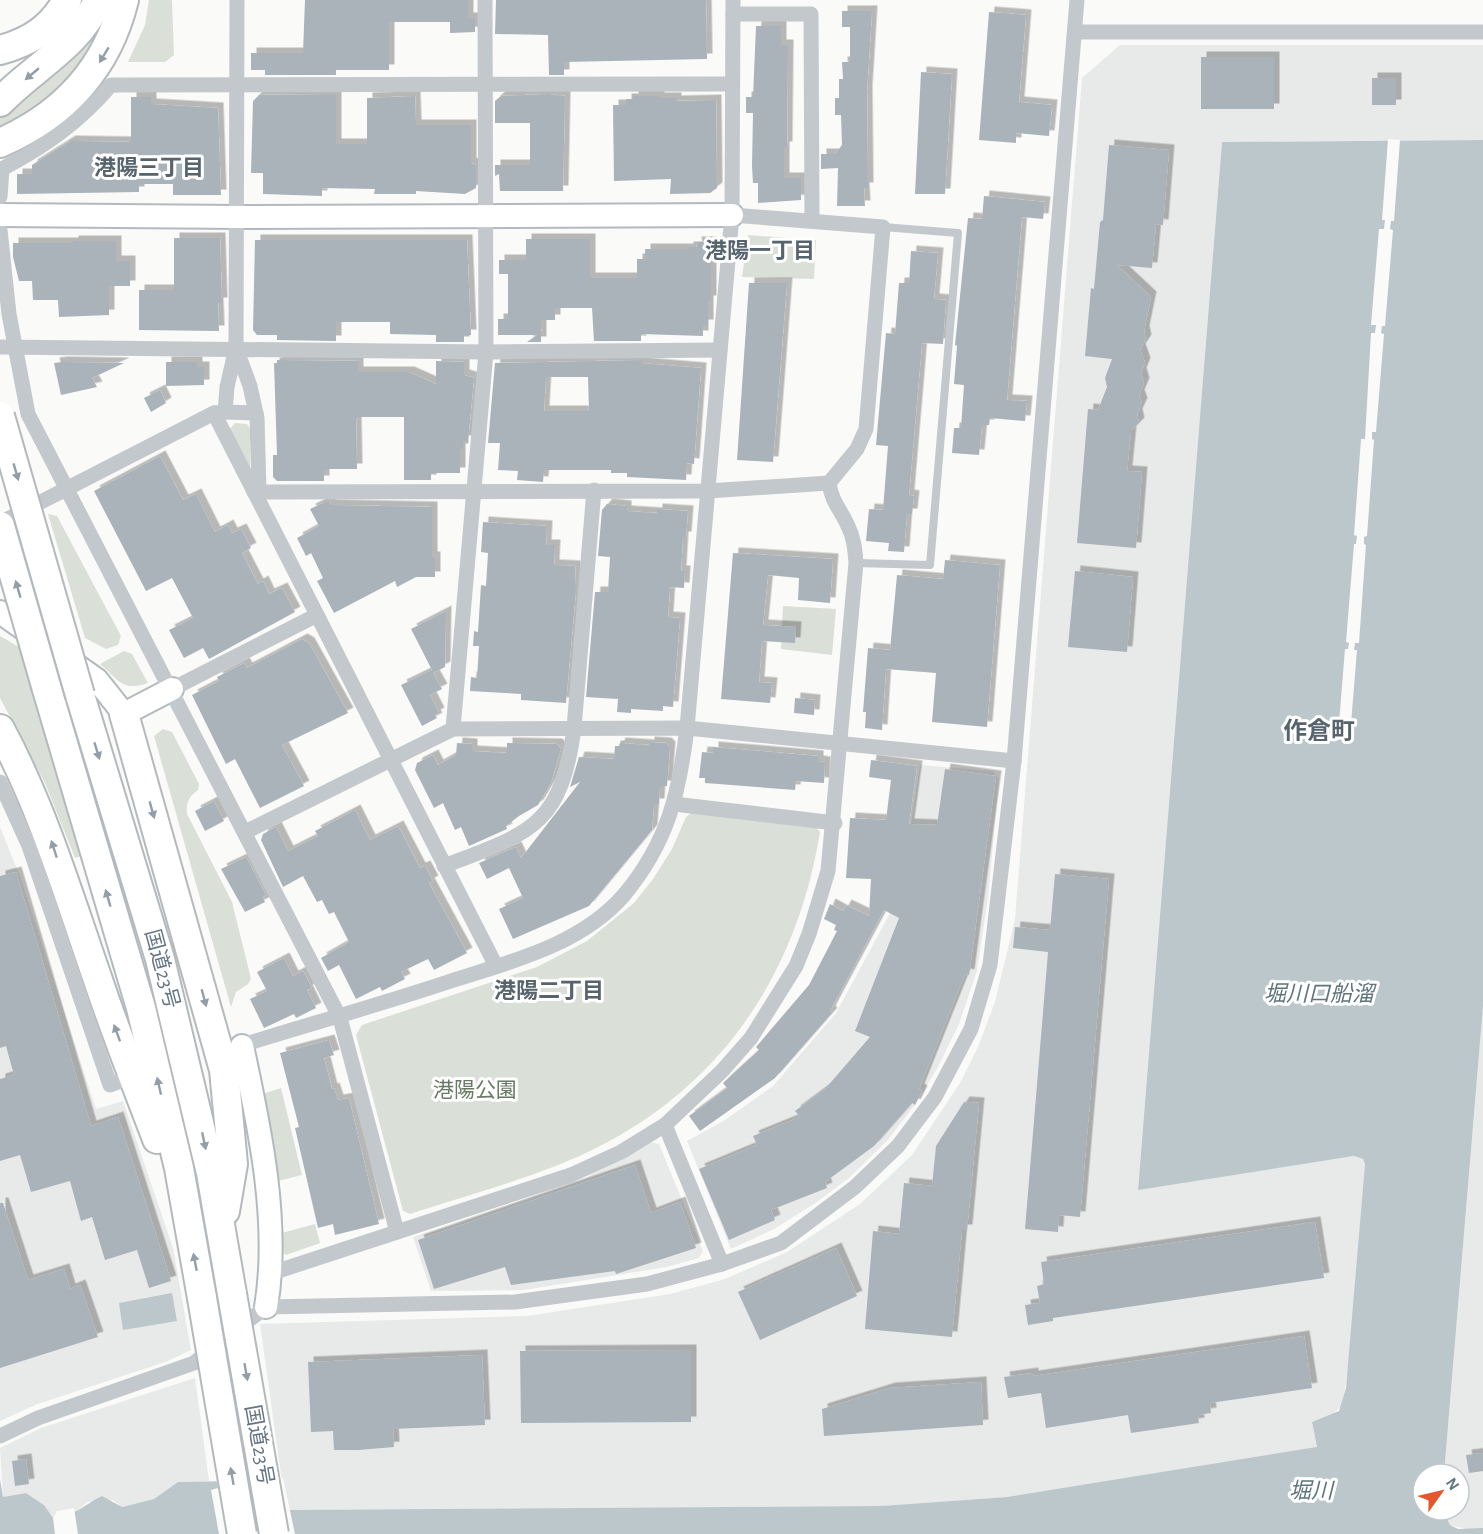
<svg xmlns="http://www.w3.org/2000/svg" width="1483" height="1534" viewBox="0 0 1483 1534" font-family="'Alegreya Sans','Noto Sans JP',sans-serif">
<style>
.built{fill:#e8e9e9}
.green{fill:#dadfd7}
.water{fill:#bbc7cb}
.pier{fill:#fafaf8}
.building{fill:#aab3b9;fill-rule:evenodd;filter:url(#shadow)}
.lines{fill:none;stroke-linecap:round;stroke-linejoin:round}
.secondary-casing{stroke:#b3babf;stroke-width:26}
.highway-casing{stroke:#b4b9bd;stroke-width:32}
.lane{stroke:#c3c8cc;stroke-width:8}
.street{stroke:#c3c8cc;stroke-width:15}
.secondary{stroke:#fff;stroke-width:22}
.highway{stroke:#fff;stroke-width:28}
.highway-bridge-casing{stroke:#b4b9bd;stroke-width:32;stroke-linecap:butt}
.highway-bridge{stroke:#fff;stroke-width:28}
.oneway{fill:#939fa8}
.labels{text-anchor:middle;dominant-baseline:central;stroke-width:6;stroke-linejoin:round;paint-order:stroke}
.street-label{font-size:21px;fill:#657683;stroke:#fff}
.park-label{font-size:21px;fill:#687a64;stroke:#fff}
.neighbourhood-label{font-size:22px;font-weight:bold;fill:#57646e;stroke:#fff}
.water-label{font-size:22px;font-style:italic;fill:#60757c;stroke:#fff}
.quarter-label{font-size:24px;font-weight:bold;fill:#57646e;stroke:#fff}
</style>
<defs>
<filter id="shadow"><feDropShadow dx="5.5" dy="-5.5" stdDeviation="0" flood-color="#0004"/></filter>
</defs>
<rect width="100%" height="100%" fill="#fafaf8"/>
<!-- built -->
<g class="built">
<polygon points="1120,45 1483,45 1483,140 1222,142 1138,1189 1355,1156 1363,1159 1365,1164 1349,1363 1342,1406 1329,1417 1312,1422 1317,1448 1007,1497 881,1506 286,1510 260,1324 527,1316 670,1294 725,1279 787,1252 860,1204 912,1155 960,1083 978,1047 995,1002 1015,919 1082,78"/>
<polygon points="920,765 993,771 999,779 988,898 977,971 959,1024 938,1067 915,1105 887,1141 849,1178 814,1204 774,1229 731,1249 687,1141 725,1120 773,1086 836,1013 889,915 903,877"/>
<polygon points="0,827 21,879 96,1109 123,1101 173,1248 191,1350 168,1361 35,1405 0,1421"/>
<polygon points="1483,1006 1483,1528 1471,1530 1450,1525 1443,1510 1459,1510 1459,1474 1444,1474"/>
<polygon points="649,1142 659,1144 703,1251 699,1258 667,1267 524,1290 431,1291 413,1237 585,1178"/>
<polygon points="195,1378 209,1481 178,1482 154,1499 122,1507 113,1500 87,1502 78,1510 59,1513 53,1518 44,1505 26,1493 3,1497 0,1448 41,1428"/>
</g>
<!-- green -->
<g class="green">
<polygon points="149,0 172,0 174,55 165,62 128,62 145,25"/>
<path d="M104,13C89,70 49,101 0,128V118Z"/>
<polygon points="748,235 816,240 814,279 742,277"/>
<polygon points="235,423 247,424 250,429 250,474 229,430"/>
<polygon points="48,514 57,516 121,636 118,645 106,649 85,638"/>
<polygon points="783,606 836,609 832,655 781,649"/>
<polygon points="0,636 19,647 81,856 75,858 45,783 0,698"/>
<path d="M124,651L132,654L148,683C122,692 119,680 100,664Z"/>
<path d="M163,729L172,732L199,784L198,790C189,796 186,803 187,814L232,902L251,979L248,984L236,992L231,1007L154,736Z"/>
<path d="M694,811L815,826L820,832C797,974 721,1088 590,1151C536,1177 468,1195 410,1214L403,1211L356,1035L362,1025L537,967L587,941L634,903L653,879L672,849L686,817Z"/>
<polygon points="281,1088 302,1175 274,1182 263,1094"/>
<polygon points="315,1224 320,1243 286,1255 278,1249 278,1234"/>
</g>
<!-- water -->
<g class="water">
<path d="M1483,140V1006L1444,1474H1423V1510H1443L1450,1525L1458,1529L1483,1528V1534H0V1479L3,1497L26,1493L44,1505L53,1518C61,1512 67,1514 76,1511C83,1508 93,1500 102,1496L122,1507L154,1499L178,1482L281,1480L286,1510L881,1506L1007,1497L1317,1447L1312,1422L1339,1411L1346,1388L1365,1164L1363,1159L1354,1156L1138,1190L1222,142Z"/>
<polygon points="172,1293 177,1321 123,1330 119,1303"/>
</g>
<!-- pier -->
<g class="pier">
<polygon points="1388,139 1400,140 1394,221 1391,221 1390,229 1393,230 1385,326 1382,326 1381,333 1384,334 1376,432 1372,432 1372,439 1374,440 1367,536 1364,537 1364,544 1366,545 1359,643 1355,643 1354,650 1357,650 1350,736 1338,735 1345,649 1348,649 1349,643 1346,642 1354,544 1356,544 1357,536 1354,535 1361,439 1365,439 1371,333 1375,333 1376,325 1371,325 1379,229 1384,229 1385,220 1382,220"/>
<polygon points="216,1478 283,1478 295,1534 219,1534 211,1490 218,1488"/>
<polygon points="74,1508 78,1534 55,1534 53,1518 57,1511"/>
</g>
<!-- building -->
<g class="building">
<polygon points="305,0 468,0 468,18 475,18 475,32 450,33 450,22 389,22 389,70 336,70 336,75 265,75 265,70 251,70 251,53 303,53"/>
<polygon points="496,0 706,0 707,59 564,62 564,75 549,75 548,35 495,34"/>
<polygon points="842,11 872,11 867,91 868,188 864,188 865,206 837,206 838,168 821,169 821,154 835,154 842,145 841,115 835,115 835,98 839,98 839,79 843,79 842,62 850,62 850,27 842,27"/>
<polygon points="989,12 1026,15 1019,102 1052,105 1049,136 1016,133 1016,143 979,140"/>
<polygon points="756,26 781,26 781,45 788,45 787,147 784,147 784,178 801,178 801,200 758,203 758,183 753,183 752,166 753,113 746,113 746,97 753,97"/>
<rect x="1201" y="57" width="73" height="52"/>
<polygon points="921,72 952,74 945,194 915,194"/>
<rect x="1372" y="78" width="24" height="27"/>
<polygon points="336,94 336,144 367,144 367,98 415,96 416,125 471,125 471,163 476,165 476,188 465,194 416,191 416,194 374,194 375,189 322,188 322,196 263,194 263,173 251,173 253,101 259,95"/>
<polygon points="549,94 565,96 563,191 500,191 499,174 495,176 495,165 530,165 530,123 495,123 495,101 501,96"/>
<polygon points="633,96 659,96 659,98 676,98 676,101 716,100 717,188 710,193 670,194 671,179 614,181 613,105 626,105 626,99 633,99"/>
<polygon points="131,97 151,97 151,104 218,108 221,195 173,195 173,184 139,184 139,192 17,194 17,174 32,174 32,165 70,141 131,142"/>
<polygon points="1109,145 1169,150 1163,225 1156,224 1152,268 1117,265 1151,297 1144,331 1146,340 1140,349 1145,363 1141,373 1144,383 1139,395 1142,403 1137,414 1139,423 1131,431 1127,471 1142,472 1136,548 1077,543 1088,409 1098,410 1107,387 1105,378 1112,359 1085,356 1091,288 1094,289 1100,222 1103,220"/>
<polygon points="984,196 1045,202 1043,219 1022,217 1007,400 1027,401 1025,421 990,418 989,425 982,425 979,455 952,453 954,428 961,428 964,385 954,384 957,346 955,345 968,218 982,219"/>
<polygon points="174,238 220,238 222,303 218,303 219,331 139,330 139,290 174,290"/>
<polygon points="526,239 590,239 590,278 637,278 637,259 645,259 645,249 688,249 688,247 697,247 696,242 711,242 711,301 708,301 708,325 703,325 703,336 641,334 641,341 594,341 592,308 555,308 555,320 541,320 541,342 527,342 537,335 498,335 498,319 508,319 508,274 499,274 499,260 526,260"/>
<polygon points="255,240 467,240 471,335 464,335 464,342 436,342 436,335 390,334 390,322 336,322 336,341 277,340 277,335 257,335 253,330"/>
<polygon points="73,241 116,241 116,261 130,261 130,286 109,286 109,315 59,317 58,300 33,300 32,281 19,281 13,257 13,243 73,243"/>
<polygon points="911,251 938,253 934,299 946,300 943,344 922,343 909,495 914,496 912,514 907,514 904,552 888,551 889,543 866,541 869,509 883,510 888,446 876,445 886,333 895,334 899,283 909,283"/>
<polygon points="749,283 787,283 773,462 737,460"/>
<polygon points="277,360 358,361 358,372 409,372 436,384 436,361 464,362 464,375 474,378 468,441 463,441 463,449 460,449 460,473 431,473 431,480 404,480 404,417 359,417 356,420 357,469 324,469 324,481 277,481 273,477 273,455 277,455 274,363 277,363"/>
<path d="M641,360V363L701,368L694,464L687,463L686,480L627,477V473H611V470H544L543,482L517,480L518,471L498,470L500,443H488L495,363ZM546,377H588L589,411H544Z"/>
<polygon points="62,362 124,363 92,378 97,387 61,395 54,363"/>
<polygon points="166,362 197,362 197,367 204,367 204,385 166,386"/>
<polygon points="160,390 166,403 151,412 144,398"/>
<polygon points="160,456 183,500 196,494 215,532 228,525 232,533 241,529 251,548 242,553 258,584 263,581 269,594 282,588 295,612 209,659 203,648 184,658 169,630 193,618 172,578 146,591 94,491"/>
<polygon points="325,502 329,502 331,505 432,507 432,557 435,557 435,577 416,577 397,587 395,581 334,613 317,581 323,578 311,553 306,556 297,538 319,526 310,509"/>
<polygon points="607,504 626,506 626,511 657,513 657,509 688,511 686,537 683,537 681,571 685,571 684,588 670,587 668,617 680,618 673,707 663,706 663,711 631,709 631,713 617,712 618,699 586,697 595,592 608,592 610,557 598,556 602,510"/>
<polygon points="483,522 547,526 546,545 555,545 554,565 575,566 576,590 566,703 521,700 521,694 470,691 471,677 477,678 479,646 473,646 474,631 478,632 481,585 486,586 488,553 481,552"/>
<polygon points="733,553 833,559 830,603 798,600 799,578 768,575 763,625 796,627 795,643 762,641 759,682 772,683 770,703 721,699"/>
<polygon points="945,560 1000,565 987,727 932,722 936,673 886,669 882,730 865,728 866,712 863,712 868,648 890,650 897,575 943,579"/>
<polygon points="1075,571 1133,577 1127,652 1068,647"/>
<polygon points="446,611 445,667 433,673 442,689 430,695 439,713 435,715 437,718 422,726 401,685 432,670 411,629"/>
<polygon points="302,639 309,643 348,713 282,745 304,786 260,808 235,759 226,764 192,695 219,681 217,677 244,663 247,668"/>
<polygon points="795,698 815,700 814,715 794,713"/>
<polygon points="649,742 666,743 670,747 667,786 660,786 659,804 654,804 652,830 589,906 513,939 499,909 523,898 509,868 487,879 479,863 516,847 521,858 580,782 570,787 579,757 614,759 615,746 619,746 620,743 649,745"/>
<polygon points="457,743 472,744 472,751 507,753 507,743 557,744 561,749 551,783 538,805 519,816 506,826 507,829 469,846 461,827 455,830 443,803 434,808 415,770 417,763 433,755 438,765 456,755"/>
<polygon points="713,747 818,756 818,761 825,762 824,783 796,781 795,790 705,783 705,778 699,778 702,752 713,753"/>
<polygon points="871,760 917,766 909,824 937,825 945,769 996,776 969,975 965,974 919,1089 922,1091 915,1105 912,1103 874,1146 825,1182 827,1188 771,1210 775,1220 729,1240 699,1169 757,1145 753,1136 800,1117 795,1111 826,1088 870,1037 855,1031 899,918 884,910 830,1011 832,1013 775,1078 700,1131 689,1116 727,1088 723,1083 759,1050 756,1047 809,985 837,931 834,930 836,925 824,919 830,904 843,911 846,905 869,916 871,879 846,878 850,818 886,820 891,780 869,777"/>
<polygon points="214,801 224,821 205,831 195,811"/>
<polygon points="355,810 370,840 398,826 420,868 425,866 433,881 429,883 467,953 434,970 428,959 401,972 405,979 382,991 380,987 356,999 339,965 328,971 321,958 349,942 334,912 329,914 322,900 317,902 303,876 283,887 261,840 263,834 276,827 288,851 318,836 315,831"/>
<polygon points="246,857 266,895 263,897 265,902 245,912 221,869"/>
<polygon points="16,872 91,1126 118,1117 171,1281 149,1288 137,1250 105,1260 92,1217 81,1221 70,1181 31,1192 20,1155 0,1161 0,1079 14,1075 6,1046 0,1048 0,876"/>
<polygon points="1055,874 1109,879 1080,1217 1059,1215 1058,1232 1025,1229 1048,952 1013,948 1015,927 1050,930"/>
<polygon points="284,958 293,976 303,971 312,988 307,990 316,1008 296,1018 294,1014 264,1028 250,999 267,991 257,972"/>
<polygon points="329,1040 334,1055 324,1058 332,1089 334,1088 338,1100 349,1098 379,1224 335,1235 333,1224 318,1228 295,1128 299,1127 280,1053"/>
<polygon points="964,1102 979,1103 967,1230 962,1230 952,1337 865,1329 873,1231 899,1234 904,1183 932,1186 936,1146"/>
<polygon points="635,1165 651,1213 680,1202 696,1248 616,1274 615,1271 511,1285 505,1267 434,1289 418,1240"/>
<polygon points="0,1203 3,1203 28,1280 64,1269 70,1289 80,1285 98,1337 0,1368"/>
<polygon points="1315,1222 1324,1278 1053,1318 1053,1321 1028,1325 1025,1305 1040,1303 1037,1286 1044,1284 1041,1262"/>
<polygon points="836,1248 857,1296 760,1340 738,1292"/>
<polygon points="1304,1336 1312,1388 1210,1403 1211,1413 1198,1415 1199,1423 1131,1433 1128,1415 1046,1428 1041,1393 1008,1398 1004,1377 1033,1373 1033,1376"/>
<polygon points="691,1350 691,1422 521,1423 520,1351"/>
<polygon points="482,1355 485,1425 393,1429 394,1447 358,1450 334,1450 333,1431 311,1432 308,1362"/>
<polygon points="981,1382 983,1425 824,1436 822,1409 890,1388"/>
<polygon points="1483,1453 1483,1471 1469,1473 1466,1455"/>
<polygon points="26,1459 29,1484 15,1486 12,1461"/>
</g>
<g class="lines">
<!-- secondary casing -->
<g class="secondary-casing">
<g id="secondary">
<polyline points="0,215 238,217 732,215"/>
<polyline points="0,612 97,680 124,714 172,689"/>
<path d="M242,1046C260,1129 280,1223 266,1307"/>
</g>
</g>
<!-- highway casing -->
<g class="highway-casing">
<g id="highway">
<path d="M0,50C30,42 52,28 67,0"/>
<path d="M0,102C32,68 80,45 98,0"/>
<path d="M0,143C64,115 107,69 124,0"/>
<polyline points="46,686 141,1008 179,1168 202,1298"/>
<polyline points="80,695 160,959 211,1173 232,1294"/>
<polyline points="124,714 224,1070 233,1164 225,1211"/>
<path d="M0,729C43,809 68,894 98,980C116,1034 137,1086 157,1139"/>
</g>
</g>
<!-- lane -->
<polyline class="lane" points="856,563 930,565 958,233 883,227"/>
<!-- street -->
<g class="street">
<polyline points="733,14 811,14 812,221"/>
<polyline points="1075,32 1483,32"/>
<path d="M0,197L2,169C45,146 80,122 111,85L732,84"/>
<polyline points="0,230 9,314 28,414 340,1018 397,1232"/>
<polyline points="0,347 486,352 720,350"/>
<polyline points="236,348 250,386 257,418 259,492"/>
<polyline points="225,412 256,413"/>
<polyline points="214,413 496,966"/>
<polyline points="254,492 708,491 829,483 857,449 866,429 883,227 732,215"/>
<polyline points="0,523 214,413 225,412 227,387 236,348 237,0"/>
<polyline points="172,689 317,615"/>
<polyline points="453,729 486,352 485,0"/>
<polyline points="0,782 29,846 110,1085 118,1082"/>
<polyline points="674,804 835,823"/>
<polyline points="245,832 453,729 687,728 1014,761"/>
<path d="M444,866C530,833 561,827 574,728L594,490"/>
<path d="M233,1048C306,1025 379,1005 451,981C510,962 581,945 624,895C668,842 679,794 687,728L732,215L733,0"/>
<polyline points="665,1125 722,1264"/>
<path d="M272,1273L571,1175L621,1152L665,1125L722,1071L751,1038L796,966L809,934L828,871L856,563C855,550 854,538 848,526C840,508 832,503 829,483"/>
<polyline points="0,1436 38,1418 194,1363 266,1307 515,1302 647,1284 722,1264 781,1243 855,1187 898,1146 935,1097 971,1029 990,965 1014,761 1077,0"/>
</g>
<!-- secondary -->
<use href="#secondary" class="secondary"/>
<!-- highway -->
<use href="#highway" class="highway"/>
<!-- highway-bridge casing -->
<g class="highway-bridge-casing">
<g id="highway-bridge">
<polyline points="0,416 80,695"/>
<polyline points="0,526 46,686"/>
<polyline points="232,1294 274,1534"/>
<polyline points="202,1298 242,1534"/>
</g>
</g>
<!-- highway-bridge -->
<use href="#highway-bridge" class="highway-bridge"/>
</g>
<!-- one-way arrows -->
<defs><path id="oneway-solid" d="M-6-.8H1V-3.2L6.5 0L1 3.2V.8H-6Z" transform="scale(1.5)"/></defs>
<g class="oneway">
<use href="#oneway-solid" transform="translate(104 55) rotate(121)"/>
<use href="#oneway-solid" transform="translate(32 74) rotate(140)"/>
<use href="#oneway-solid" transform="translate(16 472) rotate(74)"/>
<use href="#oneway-solid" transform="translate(18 589) rotate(-106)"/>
<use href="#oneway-solid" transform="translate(97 751) rotate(73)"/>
<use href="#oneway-solid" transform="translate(152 810) rotate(74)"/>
<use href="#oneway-solid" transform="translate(54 849) rotate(-108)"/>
<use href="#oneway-solid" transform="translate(108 898) rotate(-106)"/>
<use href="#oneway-solid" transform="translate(204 998) rotate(75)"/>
<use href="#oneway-solid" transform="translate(117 1033) rotate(-110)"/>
<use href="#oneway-solid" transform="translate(159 1086) rotate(-103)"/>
<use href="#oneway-solid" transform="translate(204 1141) rotate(78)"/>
<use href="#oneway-solid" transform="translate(195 1262) rotate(-101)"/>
<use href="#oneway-solid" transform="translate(246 1372) rotate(80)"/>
<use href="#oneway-solid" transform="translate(232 1476) rotate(-100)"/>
</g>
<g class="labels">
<!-- street labels -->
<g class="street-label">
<text transform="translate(162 969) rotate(75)">国道23号</text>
<text transform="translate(259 1445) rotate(80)">国道23号</text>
</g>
<!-- park labels -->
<g class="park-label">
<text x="475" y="1090">港陽公園</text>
</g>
<!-- neighbourhood labels -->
<g class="neighbourhood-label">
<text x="149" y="168">港陽三丁目</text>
<text x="760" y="251">港陽一丁目</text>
<text x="549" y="991">港陽二丁目</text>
</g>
<!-- water labels -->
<g class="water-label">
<text x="1319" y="994">堀川口船溜</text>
<text x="1311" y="1491">堀川</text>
</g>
<!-- quarter labels -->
<g class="quarter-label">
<text x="1319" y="732">作倉町</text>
</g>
</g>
<!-- north arrow -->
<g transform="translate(1441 1492) rotate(56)"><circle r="28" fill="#ffffff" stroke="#c1c8cd" stroke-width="1.5"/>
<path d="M0-4.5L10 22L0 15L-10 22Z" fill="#e4572e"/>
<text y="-9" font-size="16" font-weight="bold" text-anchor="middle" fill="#657683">N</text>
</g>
</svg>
